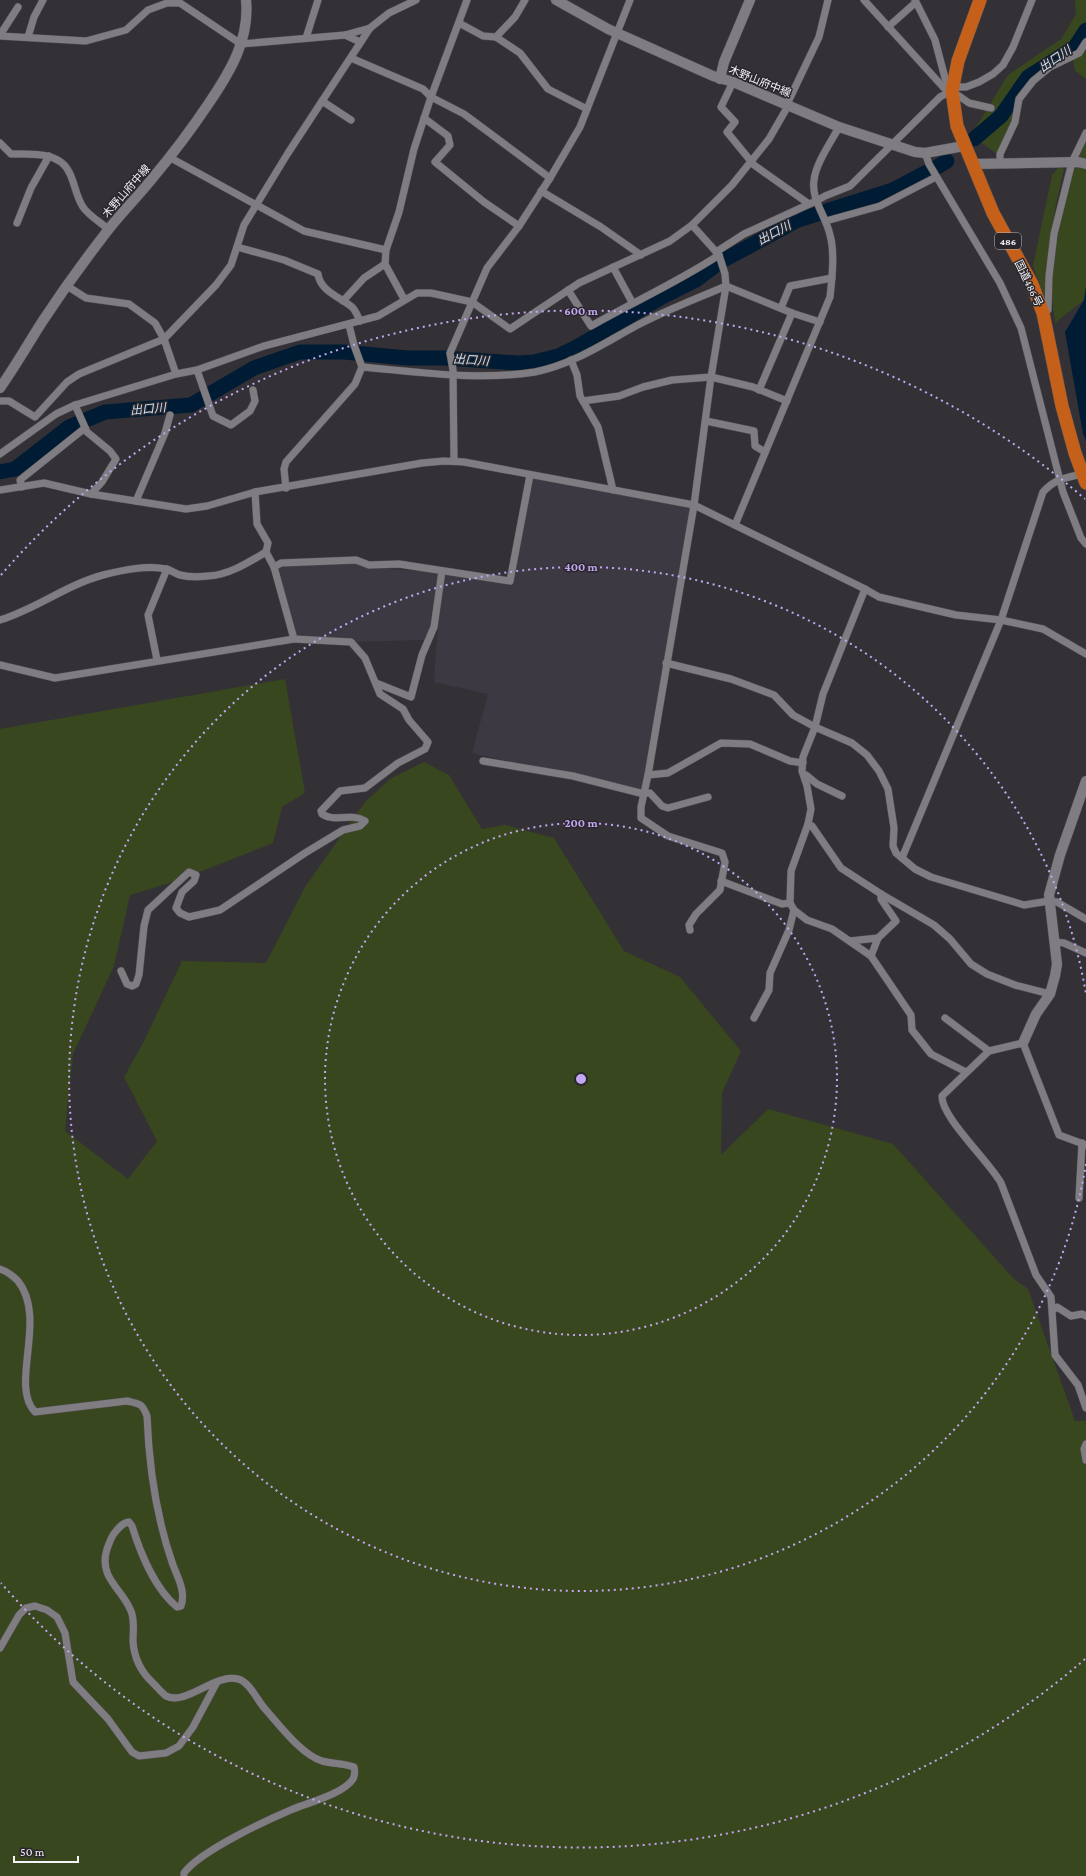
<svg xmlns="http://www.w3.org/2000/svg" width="1086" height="1876" viewBox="0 0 1086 1876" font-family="'Crimson Pro','Noto Sans JP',serif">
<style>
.built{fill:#3c3943}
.green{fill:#38471d}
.water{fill:#001c34}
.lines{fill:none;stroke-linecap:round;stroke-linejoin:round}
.river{stroke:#001c34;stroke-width:15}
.street-casing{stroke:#4f4d52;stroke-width:8}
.secondary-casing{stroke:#4f4d52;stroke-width:11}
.highway-casing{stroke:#4f4d52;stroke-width:14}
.street{stroke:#7f7d82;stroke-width:7}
.secondary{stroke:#7f7d82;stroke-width:10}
.highway{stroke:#c46019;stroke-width:13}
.ring{fill:none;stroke:#c3a7f2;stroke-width:2;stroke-dasharray:2 4}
.labels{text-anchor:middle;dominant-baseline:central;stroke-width:3;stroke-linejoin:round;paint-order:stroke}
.shield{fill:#29272c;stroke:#b7b6b9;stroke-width:1}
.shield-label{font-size:10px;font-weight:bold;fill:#f4f3f6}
.street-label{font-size:11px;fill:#f4f3f6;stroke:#29272c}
.water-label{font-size:12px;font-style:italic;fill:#cae2fa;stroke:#29272c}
.centre{fill:#c3a7f2;stroke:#29272c;stroke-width:2}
.ring-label{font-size:12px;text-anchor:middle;font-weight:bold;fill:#c3a7f2;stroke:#29272c;stroke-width:3;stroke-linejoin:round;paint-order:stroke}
</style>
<rect width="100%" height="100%" fill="#333136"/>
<!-- built -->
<polygon class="built" points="530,475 694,505 645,792 472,753 488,694 434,682 441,582 434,627 423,640 351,642 294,639 274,567 281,563 356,560 369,565 397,570 442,571 510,581"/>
<!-- green -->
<g class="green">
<polygon points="1075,0 1086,0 1086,37 1078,50 1019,95 1011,122 997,154 971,135 1008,75 1061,39 1076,14"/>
<polygon points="1086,48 1086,79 1075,71 1073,59"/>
<path d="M1086,141V287L1084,300L1055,323C1054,313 1052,303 1052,293C1052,250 1067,179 1086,141Z"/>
<polygon points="1059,167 1064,169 1055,209 1044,296 1033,266 1052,175"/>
<polygon points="285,679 305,793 282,807 273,843 179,880 130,895 114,966 73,1054 65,1131 128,1179 157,1141 124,1077 143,1043 182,961 266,963 305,887 365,802 390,779 424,762 449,775 482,829 505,825 554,838 624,951 680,977 741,1051 722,1093 721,1155 768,1109 893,1144 1013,1278 1028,1289 1075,1421 1086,1421 1086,1876 0,1876 0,729"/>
</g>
<!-- water -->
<polygon class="water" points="1086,287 1086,441 1083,434 1065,332 1084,300"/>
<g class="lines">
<!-- river -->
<g class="river">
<polyline points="974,139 1001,116 1028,77 1075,47 1086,30"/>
<polyline points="937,167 947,161"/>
<polyline points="0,472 15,469 69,427 105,412 191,405 254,368 300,352 344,352 407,358 445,358 518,363 534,362 558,356 575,348 662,297 696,280 720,262 798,220 893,190 927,172"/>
</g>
<!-- street casing -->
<g class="street-casing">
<g id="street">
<polyline points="864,0 944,88 952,91 969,103 991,108"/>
<polyline points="915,0 935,40 945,78 951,90"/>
<polyline points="459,23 483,36 496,37 520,53 548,89 587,109"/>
<polyline points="888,27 915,3"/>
<polyline points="0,35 18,7"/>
<polyline points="345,35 370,28"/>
<polyline points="0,36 86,41 126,30 148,10 167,3 180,3 241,44 345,35 360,42"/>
<polyline points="28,37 34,17 43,0"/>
<polyline points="496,37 515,17 525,0"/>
<polyline points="306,38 318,0"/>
<polyline points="351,58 423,89 431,97 464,114 550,178"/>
<polyline points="733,82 721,107 735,122 727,132 754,165 809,204"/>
<polyline points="322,101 351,120"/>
<polyline points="424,118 448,136 450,145 435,162 484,202 519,226"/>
<path d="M0,143L11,154C30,154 59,151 69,172C75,183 76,197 83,207C88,215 100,222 108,229"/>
<polyline points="925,153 929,164 1000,283 1021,328 1063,492 1081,538 1086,544"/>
<polyline points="169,157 304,231 386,250"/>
<polyline points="1000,163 1000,154 1015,122 1019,99 1033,81 1050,67 1079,53 1086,42"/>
<polyline points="541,191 601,227 641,255"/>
<polyline points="826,221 880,206 936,177"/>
<polyline points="17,223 31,188 49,156"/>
<path d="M237,247L284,260L318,274C320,291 340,297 352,307C356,311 358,317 360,321"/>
<polyline points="716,252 744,234 816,201 825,196 850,186 940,97 958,87 966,87 979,82 993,74 1003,65 1013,47 1032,0"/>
<polyline points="613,267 632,302"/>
<polyline points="67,286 86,298 129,304 155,323 164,339 176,374"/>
<path d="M568,290L591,326C633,302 678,282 719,255"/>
<polyline points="404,299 385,264 386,250 399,212 414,149 431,97 467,0"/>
<polyline points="343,301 364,278 385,264"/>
<polyline points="781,308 790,286 832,278"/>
<polyline points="1043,313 1048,310 1049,276 1054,234 1072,162 1086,133"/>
<polyline points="571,360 577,375 580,396 598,427 613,490"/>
<path d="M362,367C419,372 478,381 535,372C571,365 603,344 634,327C664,311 696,299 726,286L792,313L820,322"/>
<polyline points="197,370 213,416 231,425 250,411 255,401 253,390"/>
<polyline points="759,390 792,313"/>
<polyline points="0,401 9,401 35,417 67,382 79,374 164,339 216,285 231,265 244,225 288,153 370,28 389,13 416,0"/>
<polyline points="583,401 619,396 643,387 672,380 711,377 753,387 787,401"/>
<polyline points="75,405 87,432 110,451 116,459 102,482 91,494"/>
<polyline points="706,421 754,431 755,446 765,452"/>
<polyline points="0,454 56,414 75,405 176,374 197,370 264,346 378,316 417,293 431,293 472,302 510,329 579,283 670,241 692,225 732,185 769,139 788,106 789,100 819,37 828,0"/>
<polyline points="454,461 453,370 450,353 487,268 519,226 550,178 580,127 630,0"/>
<polyline points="22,487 20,480 85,428"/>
<polyline points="286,488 284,469 286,462 355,384 362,367 354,345 349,325"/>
<polyline points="0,490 44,483 91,494 186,509 207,506 255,492 422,463 444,461 464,462 694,505 865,589 879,597 956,615 1001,620 1043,629 1086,654"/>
<polyline points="136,501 165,433 170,415"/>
<path d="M735,525L830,297C832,279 835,252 830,235C826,216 811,200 814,180C816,163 831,142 839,127"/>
<polyline points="274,567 281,563 356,560 369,565 399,564 510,581 530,475"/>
<polyline points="865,589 823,694 815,727 803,757 802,771 807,786 811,809 808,824 791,871 790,903 794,910 807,920 832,929 871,956 911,1015 912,1030 931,1054 966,1072"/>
<path d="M0,620C36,609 66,585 103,575C123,570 146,565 166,569C171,570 176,574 180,575C188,577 200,577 208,576C229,575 249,562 266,552"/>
<polyline points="157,660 148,615 167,569"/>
<polyline points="666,663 731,679 774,695 793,715 815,727 852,743 867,755 879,771 888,789 894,828 893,846 896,853 915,869 931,877 1024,905 1049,901 1057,902 1086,919"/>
<polyline points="0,665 55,678 294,639"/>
<polyline points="376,683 411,697 422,655 434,627 442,571"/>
<polyline points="483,761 573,776 640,793 650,793 662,806 668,808 708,797"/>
<polyline points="648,775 668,773 721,743 750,744 790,761 803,763"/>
<polyline points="804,775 806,775 817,784 842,796"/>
<polyline points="808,824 812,826 841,868 881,894 934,925 950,939 971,964 987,974 1015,985 1050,994"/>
<path d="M902,858L1001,620L1043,492C1055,479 1064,478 1082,474"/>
<polyline points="721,881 782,904 790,903"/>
<polyline points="690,930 689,925 696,914 720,890 725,862 722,853 668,836 641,818 641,807 648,775 694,505 711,377 726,286 725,274 719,255 692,225"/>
<polyline points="850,941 878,938"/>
<polyline points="1054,942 1064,943 1086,953"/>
<polyline points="871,956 878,938 896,921 881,899 881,894"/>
<path d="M121,971L127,984L132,986L136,984L139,975L144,926L148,910L189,872L196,875L194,881L182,892L176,908L180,913L189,917L220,910L305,853L343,830L360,826L365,821C352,812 335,823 322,814L321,811L340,791L365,788L398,763L425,749L428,742L409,720L403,709L380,694L365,658L351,642L294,639L274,567L266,552L268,543L257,524L255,492"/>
<polyline points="754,1018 769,990 770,973 789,930 794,910"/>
<polyline points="945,1018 989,1051"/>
<path d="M1086,1145L1059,1135L1023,1043L989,1051L942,1096C941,1117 989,1161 1001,1183L1036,1275L1051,1297L1055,1355L1078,1385L1086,1408"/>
<polyline points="1079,1198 1082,1143"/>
<path d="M0,1269C7,1271 13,1276 18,1281C48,1319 9,1385 35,1412L127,1401C140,1404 142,1403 147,1416C149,1467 156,1517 173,1565C178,1578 186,1592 181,1606L177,1607C155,1589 140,1552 132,1526L129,1522C121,1523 117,1530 113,1535C110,1540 109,1544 107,1549C98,1578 122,1588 131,1611C135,1621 133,1631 133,1641C134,1658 141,1672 153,1683C157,1687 162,1693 166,1696C186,1706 215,1673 238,1679C250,1682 258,1702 266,1710C280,1726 302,1755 322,1761C333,1764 344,1763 354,1767C355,1771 355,1775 353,1779C343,1794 310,1802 293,1809C267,1820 200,1851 184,1873V1876"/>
<polyline points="1053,1310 1057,1307 1071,1316 1082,1314 1086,1316"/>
<polyline points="1086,1444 1084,1449 1086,1460"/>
<polyline points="0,1648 19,1615 26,1608 35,1606 47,1610 57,1617 65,1633 73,1682 108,1719 132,1752 139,1756 166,1753 179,1746 193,1727 217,1682"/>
</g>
</g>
<!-- secondary casing -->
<g class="secondary-casing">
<g id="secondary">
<polyline points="556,0 608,29 713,76 733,82 839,127 915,152 925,153 964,146"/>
<polyline points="720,79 724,62 750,0"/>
<polyline points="972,164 1078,162 1086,164"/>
<path d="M0,388C15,367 28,344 42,322C61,293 81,265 102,238C116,218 135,200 151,180C172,155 191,130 209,103C230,72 250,39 246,0"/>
<polyline points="1023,1043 1036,1014 1050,994 1055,976 1057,964 1049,895 1060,855 1086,781"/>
</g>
</g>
<!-- highway casing -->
<g class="highway-casing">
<polyline id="highway" points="980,0 958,61 952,91 957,126 993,213 1032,284 1043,313 1062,406 1075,453 1086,483"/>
</g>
<!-- street -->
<use href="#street" class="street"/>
<!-- secondary -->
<use href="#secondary" class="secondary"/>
<!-- highway -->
<use href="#highway" class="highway"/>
</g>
<!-- distance rings -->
<g class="ring">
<circle cx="581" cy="1079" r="256"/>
<path d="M1086 1164A512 512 0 1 1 1086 994"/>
<path d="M1085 1659A768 768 0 0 1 1 1583M1 575A768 768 0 0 1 1085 499"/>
</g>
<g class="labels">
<!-- shield labels -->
<rect class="shield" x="995" y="233" width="26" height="16" rx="3"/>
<g class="shield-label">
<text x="1008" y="241">486</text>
</g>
<!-- street labels -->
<g class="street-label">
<text transform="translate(760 81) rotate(22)">木野山府中線</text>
<text transform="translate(126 191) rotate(-49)">木野山府中線</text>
<text transform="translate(1029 283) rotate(64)">国道486号</text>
</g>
<!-- water labels -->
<g class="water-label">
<text transform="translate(1055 59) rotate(-34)">出口川</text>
<text transform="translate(774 233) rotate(-28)">出口川</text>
<text transform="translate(471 360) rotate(4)">出口川</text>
<text transform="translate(148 409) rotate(-5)">出口川</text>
</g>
</g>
<circle cx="581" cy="1079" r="6" class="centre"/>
<g class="ring-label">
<text x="581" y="315">600 m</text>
<text x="581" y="571">400 m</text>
<text x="581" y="827">200 m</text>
</g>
<!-- scale -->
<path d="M14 1856v6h64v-6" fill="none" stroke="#f4f3f6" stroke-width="2"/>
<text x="20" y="1856" font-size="12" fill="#f4f3f6" stroke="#29272c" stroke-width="3" paint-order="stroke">50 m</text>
</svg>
